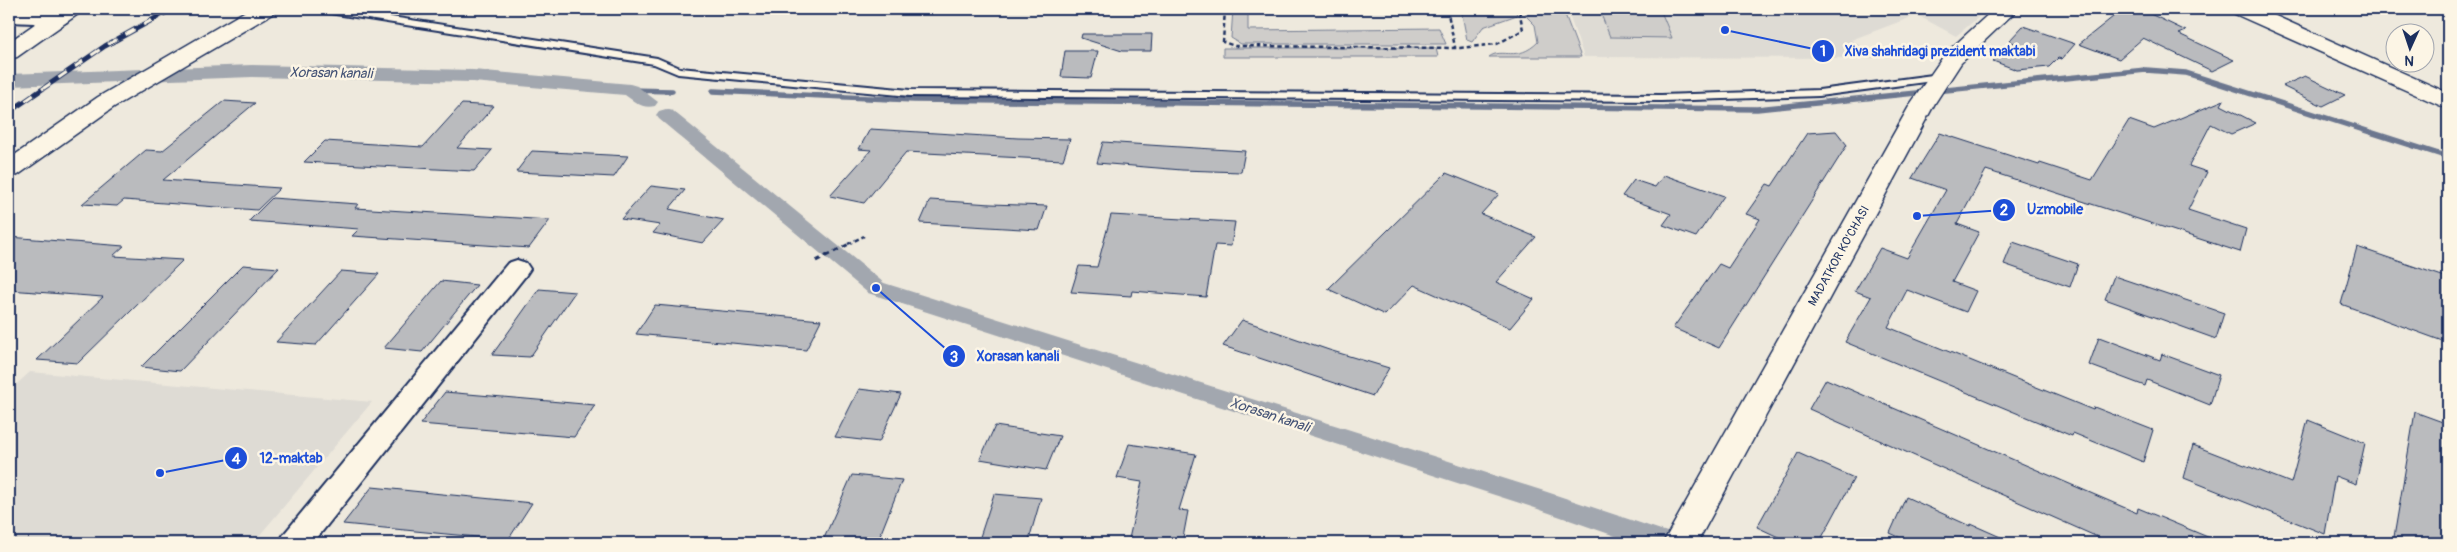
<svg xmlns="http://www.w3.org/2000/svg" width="2457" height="552" viewBox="0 0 2457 552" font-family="Pangolin,sans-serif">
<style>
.built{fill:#dedbd4}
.green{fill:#cfcdca;stroke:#757e94}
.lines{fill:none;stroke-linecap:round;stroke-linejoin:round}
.stream{stroke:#6c778f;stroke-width:5.5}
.canal{fill:#a2a7af;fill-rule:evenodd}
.building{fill:#babbbe;stroke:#1b2f5e}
.lane-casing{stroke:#1b2f5e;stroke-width:4}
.street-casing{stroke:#1b2f5e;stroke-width:4}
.secondary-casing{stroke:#1b2f5e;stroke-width:3}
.primary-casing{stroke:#1b2f5e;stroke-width:3}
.path-far1{stroke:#1b2f5e;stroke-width:2.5;stroke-dasharray:4.5 3;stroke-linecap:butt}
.path{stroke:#1b2f5e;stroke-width:3;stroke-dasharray:5.5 4.5;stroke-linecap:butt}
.lane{fill:#fcf5e5;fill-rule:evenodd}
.street{fill:#fcf5e5;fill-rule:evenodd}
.secondary{fill:#fcf5e5;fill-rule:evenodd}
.primary{fill:#fcf5e5;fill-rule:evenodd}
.rail-casing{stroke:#1b2f5e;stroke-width:5}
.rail{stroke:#fcf5e5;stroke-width:3;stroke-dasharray:10;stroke-linecap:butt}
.labels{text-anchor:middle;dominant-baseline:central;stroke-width:5;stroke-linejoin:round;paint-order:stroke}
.street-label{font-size:12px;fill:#1b2f5e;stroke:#fcf5e5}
.water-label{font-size:14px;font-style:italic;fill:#445376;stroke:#fcf5e5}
.leader{fill:none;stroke:#1d4ed8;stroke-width:2}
.callout-dot{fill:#1d4ed8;stroke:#fcf5e5;stroke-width:2}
.mark-label{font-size:15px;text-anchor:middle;font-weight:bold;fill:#fff}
.callout-label{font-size:14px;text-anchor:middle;font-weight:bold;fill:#1d4ed8;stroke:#fcf5e5;stroke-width:5;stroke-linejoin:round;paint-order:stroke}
</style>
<rect width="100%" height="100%" fill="#eee9dd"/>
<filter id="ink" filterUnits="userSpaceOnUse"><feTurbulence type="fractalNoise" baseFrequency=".02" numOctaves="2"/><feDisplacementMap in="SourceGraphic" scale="10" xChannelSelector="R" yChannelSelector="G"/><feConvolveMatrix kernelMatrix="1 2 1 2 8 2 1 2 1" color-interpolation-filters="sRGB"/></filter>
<g filter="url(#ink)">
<!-- built -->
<g class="built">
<polygon points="1567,9 1988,9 1956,36 1917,15 1851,40 1880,58 1584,57"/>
<polygon points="30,372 372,402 253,543 9,543 9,391"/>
</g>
<!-- green -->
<g class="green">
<polygon points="1233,9 1248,9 1248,30 1439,28 1446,44 1241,44 1231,38"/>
<polygon points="1461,9 1515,9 1517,15 1483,27 1472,42 1467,40"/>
<path d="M1525,9H1563L1581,57H1489C1502,47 1517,63 1538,42L1535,25L1527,17Z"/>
<polygon points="1599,9 1660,9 1672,38 1610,37"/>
<polygon points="1223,48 1436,48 1438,57 1223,57"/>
</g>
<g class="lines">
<!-- stream -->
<g class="stream">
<polyline points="630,90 672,91"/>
<polyline points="713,91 914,100 1757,109 1926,92"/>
<polyline points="1936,91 2146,70 2186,73 2448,157"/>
</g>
<!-- canal -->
<g class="canal">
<path d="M252,65L473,70L630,84L637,86L658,102L655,106C642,109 635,102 625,95L473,82L252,77L9,86V74Z"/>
<polygon points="666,109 673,111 884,283 1544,491 1676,535 1680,543 1635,543 1535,508 868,293 659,119 656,115 659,111"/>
</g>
</g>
<!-- building -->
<g class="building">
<polygon points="2123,9 2140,9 2186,31 2179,34 2234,60 2212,71 2143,38 2119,59 2079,44"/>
<polygon points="2023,26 2075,44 2062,59 2058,58 2049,67 2017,70 1993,61 2014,43 2009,41"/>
<polygon points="1082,34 1152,34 1151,51 1122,51 1081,38"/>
<polygon points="1065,51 1098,51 1091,78 1061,77"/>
<polygon points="2305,76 2345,95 2323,106 2282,86"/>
<polygon points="2224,100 2221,105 2256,123 2231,134 2211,124 2189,166 2207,172 2188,210 2246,229 2240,252 1986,170 1957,224 1979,232 1952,282 1976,291 1966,312 1907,290 1888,327 2093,410 2094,407 2153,430 2143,462 2073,433 2072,436 1845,342 1871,297 1855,291 1880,248 1907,258 1946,190 1912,178 1940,133 2039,165 2040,163 2092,180 2129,120 2154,129"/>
<polygon points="224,101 255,103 163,180 280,188 257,210 124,200 117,206 82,204 146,150 162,151"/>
<polygon points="462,104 494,106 457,148 492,150 474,171 304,162 325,141 423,147"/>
<polygon points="870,129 1018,138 1070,139 1063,160 906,152 864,203 830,196 871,150 859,149"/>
<polygon points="1836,131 1847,145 1719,348 1673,328 1719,264 1728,268 1760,219 1746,214 1767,184 1772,186 1807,133"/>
<polygon points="1103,142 1164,146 1245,151 1241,172 1182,170 1097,163"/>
<polygon points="532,151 628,156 614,177 516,172"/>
<polygon points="1446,173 1499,194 1481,214 1536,237 1496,282 1534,299 1510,328 1414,285 1385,315 1328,289"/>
<polygon points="1664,175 1724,196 1696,237 1663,225 1671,214 1622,196 1634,180 1655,187"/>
<polygon points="651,186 685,190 669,209 724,220 703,243 653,233 660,225 621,219"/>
<polygon points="272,198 358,204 355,208 550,220 529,248 352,236 359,229 249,221"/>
<polygon points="930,200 991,204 1047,206 1039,230 920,223"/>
<polygon points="1111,215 1235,222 1231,246 1215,245 1206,297 1132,291 1131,296 1071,292 1079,266 1097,267"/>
<polygon points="9,237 124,246 113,256 183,260 78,363 37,360 103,297 9,290"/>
<polygon points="2013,242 2078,264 2070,287 2004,264"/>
<polygon points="2357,247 2448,278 2448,343 2341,304"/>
<polygon points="243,265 279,268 180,371 141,367"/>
<polygon points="341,271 379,274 316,345 276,342"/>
<polygon points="2114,276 2224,313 2216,339 2105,299"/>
<polygon points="441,281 477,285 422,352 384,348"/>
<polygon points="539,289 575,292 530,357 492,355"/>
<polygon points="655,305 821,320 806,350 636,334"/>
<polygon points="1242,320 1329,350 1389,368 1373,396 1223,346"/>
<polygon points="2099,337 2160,360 2162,354 2219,375 2210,405 2147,380 2145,386 2089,365"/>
<polygon points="1826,379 2137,513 2138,508 2222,543 2111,543 1809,409"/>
<polygon points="859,389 901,394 879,442 835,437"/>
<polygon points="445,392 595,405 574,437 420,424"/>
<polygon points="2415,412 2448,424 2448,543 2411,543 2394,537"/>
<polygon points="2308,420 2365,443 2356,484 2335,476 2325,534 2184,478 2193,445 2291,483"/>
<polygon points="995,426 1060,436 1046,470 980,459"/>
<polygon points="1129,444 1196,454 1179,510 1188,511 1182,543 1128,543 1142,482 1117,478"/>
<polygon points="1798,453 1854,478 1819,543 1791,543 1757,527"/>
<polygon points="852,475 902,480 877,543 822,543"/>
<polygon points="372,487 532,503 508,540 343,524"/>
<polygon points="994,494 1041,498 1028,543 978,543"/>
<polygon points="1906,497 1970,526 1971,524 2014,543 1912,543 1890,533"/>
</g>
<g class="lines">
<!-- lane casing -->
<g class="lane-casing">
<polygon id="lane" points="318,9 340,9 657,58 680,68 910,90 1661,95 1819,90 1940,74 1945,77 1940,80 1819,96 1661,101 910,96 678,74 654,64 323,12"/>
</g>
<!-- street casing -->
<g class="street-casing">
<g id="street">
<polygon points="9,10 59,12 66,14 69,18 66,22 59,24 9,22"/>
<polygon points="517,260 526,263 530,269 526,275 313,543 279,543 284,534 508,263"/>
</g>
</g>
<!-- secondary casing -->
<g class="secondary-casing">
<polygon id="secondary" points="1994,9 2018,9 1961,63 1935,103 1697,543 1663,543 1911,103 1945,54"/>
</g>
<!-- primary casing -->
<g class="primary-casing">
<g id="primary">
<polygon points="56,9 81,9 78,14 17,57 9,59 9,42"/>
<polygon points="249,9 275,9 272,14 114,107 18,175 9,177 9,159 98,97"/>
<polygon points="2233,9 2260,9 2448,93 2448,109 2235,14"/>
</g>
</g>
<!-- path-far1 -->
<g class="path-far1">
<polyline points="1225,9 1223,42 1235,46 1460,48 1497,44 1523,30 1519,9"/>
<polyline points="1447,9 1455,47"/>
<polyline points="848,244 864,236"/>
</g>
<!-- path -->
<polyline class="path" points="816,261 851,243"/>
<!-- lane -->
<use href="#lane" class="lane"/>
<!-- street -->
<use href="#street" class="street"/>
<!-- secondary -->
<use href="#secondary" class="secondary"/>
<!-- primary -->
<use href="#primary" class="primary"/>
<!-- rail casing -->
<g class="rail-casing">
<polyline id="rail" points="9,112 105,46 172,9"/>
</g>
<!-- rail -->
<use href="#rail" class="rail"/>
</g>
</g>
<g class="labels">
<!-- street labels -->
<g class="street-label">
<text transform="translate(1839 256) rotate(-61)">MADATKOR KO'CHASI</text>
</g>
<!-- water labels -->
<g class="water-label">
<text transform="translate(331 73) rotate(1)">Xorasan kanali</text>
<text transform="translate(1270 415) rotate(18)">Xorasan kanali</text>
</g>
</g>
<!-- callouts -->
<path class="leader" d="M1725 30L1823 51M1917 216L2004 210M876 288L954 356M160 473L236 458"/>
<g class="callout-dot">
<circle cx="1725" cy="30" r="5"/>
<circle cx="1917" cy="216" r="5"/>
<circle cx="876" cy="288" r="5"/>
<circle cx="160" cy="473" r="5"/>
<circle cx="1823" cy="51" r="12"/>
<circle cx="2004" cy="210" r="12"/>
<circle cx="954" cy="356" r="12"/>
<circle cx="236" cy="458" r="12"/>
</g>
<g class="mark-label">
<text x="1823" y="56">1</text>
<text x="2004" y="215">2</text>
<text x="954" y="362">3</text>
<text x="236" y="464">4</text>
</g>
<g class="callout-label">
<text x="1940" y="56">Xiva shahridagi prezident maktabi</text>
<text x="2055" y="214">Uzmobile</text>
<text x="1018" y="361">Xorasan kanali</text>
<text x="291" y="463">12-maktab</text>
</g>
<!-- margin -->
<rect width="2457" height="552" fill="none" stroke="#fcf5e5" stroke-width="30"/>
<rect x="15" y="15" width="2427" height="522" fill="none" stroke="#1b2f5e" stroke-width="2" filter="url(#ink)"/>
<!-- north arrow -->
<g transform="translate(2410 48) rotate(183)"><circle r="24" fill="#fcf5e5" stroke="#a2a6af"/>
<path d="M0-4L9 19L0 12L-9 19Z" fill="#1b2f5e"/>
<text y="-8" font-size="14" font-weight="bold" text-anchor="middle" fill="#1b2f5e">N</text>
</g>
</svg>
